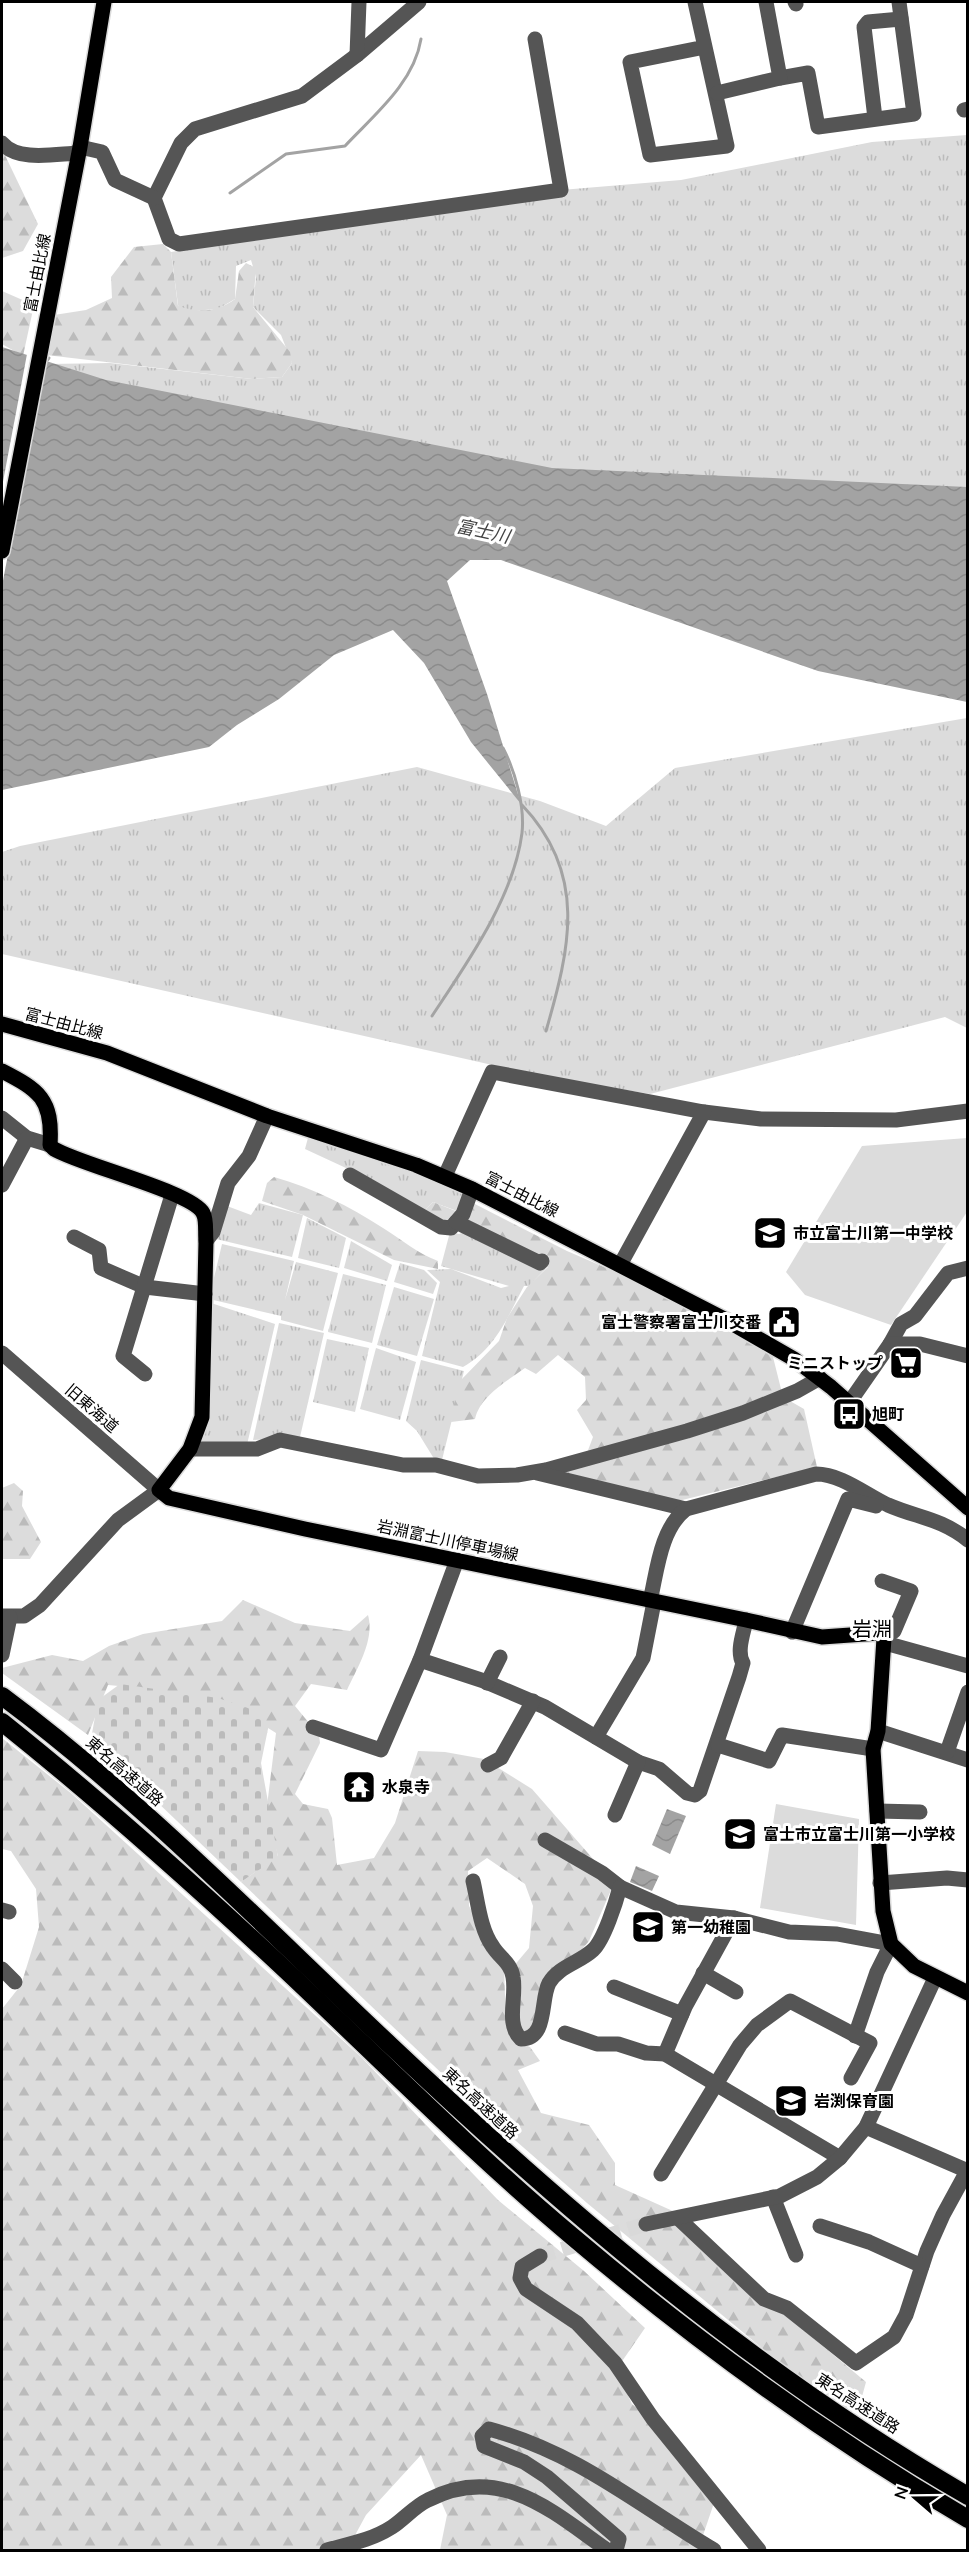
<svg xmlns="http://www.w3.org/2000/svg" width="969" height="2552" viewBox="0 0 969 2552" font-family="Mulish,'Noto Sans JP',sans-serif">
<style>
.grass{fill:url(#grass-tufts)}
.forest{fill:url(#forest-firs)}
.cemetery{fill:url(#cemetery-stones)}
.pitch{fill:#dcdcdc}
.water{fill:url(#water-waves)}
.pier{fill:#fff}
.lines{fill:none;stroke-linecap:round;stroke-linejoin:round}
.stream{stroke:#a3a3a3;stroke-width:3}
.minor-tunnel{stroke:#d9d9d9;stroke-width:15;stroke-dasharray:15 8;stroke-linecap:butt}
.major-casing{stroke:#dbdbdb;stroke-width:18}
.highway-casing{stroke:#dbdbdb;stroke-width:21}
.minor{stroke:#555;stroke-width:15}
.major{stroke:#000;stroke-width:15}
.highway{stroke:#000;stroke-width:18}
.labels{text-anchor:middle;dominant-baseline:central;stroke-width:6;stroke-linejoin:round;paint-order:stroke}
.street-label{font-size:16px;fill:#000;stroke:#fff}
.poi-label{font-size:16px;font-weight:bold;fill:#000;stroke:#fff;text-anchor:start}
.water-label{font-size:18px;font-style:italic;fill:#444;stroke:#fff}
.quarter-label{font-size:20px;fill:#000;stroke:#fff}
</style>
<defs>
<pattern id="grass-tufts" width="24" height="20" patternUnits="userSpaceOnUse" patternTransform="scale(1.5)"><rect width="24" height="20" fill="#dcdcdc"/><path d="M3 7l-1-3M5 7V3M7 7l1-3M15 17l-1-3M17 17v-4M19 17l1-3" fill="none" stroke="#bbb"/></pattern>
<pattern id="forest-firs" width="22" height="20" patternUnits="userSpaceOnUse" patternTransform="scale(1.5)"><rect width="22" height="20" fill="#dcdcdc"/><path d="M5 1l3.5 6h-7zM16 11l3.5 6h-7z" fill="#bbb"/></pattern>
<pattern id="cemetery-stones" width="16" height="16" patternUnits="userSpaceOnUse" patternTransform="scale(1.5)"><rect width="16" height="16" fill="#dcdcdc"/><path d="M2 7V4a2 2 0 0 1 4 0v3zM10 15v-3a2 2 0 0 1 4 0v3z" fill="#bbb"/></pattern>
<pattern id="water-waves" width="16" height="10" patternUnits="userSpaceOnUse" patternTransform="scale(1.5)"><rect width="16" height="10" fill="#a3a3a3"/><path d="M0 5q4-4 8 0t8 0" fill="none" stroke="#8b8b8b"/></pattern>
</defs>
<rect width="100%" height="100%" fill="#fff"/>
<!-- grass -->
<g class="grass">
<polygon points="967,135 967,490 671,482 283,439 49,364 110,363 252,379 282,377 292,363 281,335 253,307 256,277 251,260 236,266 235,299 218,309 179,312 171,252 561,190 681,180 872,142"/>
<polygon points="967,718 967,1028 945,1017 650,1094 541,1076 2,954 2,852 20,846 417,767 540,801 606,826 675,768"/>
<polygon points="309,1134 418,1174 466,1195 457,1211 433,1202 421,1214 346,1168 305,1149"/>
<polygon points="259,1203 303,1215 292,1257 216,1239 227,1206 251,1215"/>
<polygon points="307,1218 346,1238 339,1268 298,1258"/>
<path d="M468,1231L548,1266L529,1286H524C507,1318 496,1348 463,1367L422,1356L440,1282L427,1270L451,1269L501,1288L509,1286L441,1266L450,1232L459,1234Z"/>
<polygon points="351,1241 392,1265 387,1281 344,1268"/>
<polygon points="222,1244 294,1261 285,1300 296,1262 338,1273 323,1331 281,1320 281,1316 209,1299"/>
<polygon points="400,1263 424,1270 437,1283 433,1294 394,1282"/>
<polygon points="343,1274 386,1285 372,1343 328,1332"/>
<polygon points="394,1287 434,1299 417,1356 377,1345"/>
<polygon points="211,1303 275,1324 246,1449 197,1445"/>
<polygon points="279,1323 324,1333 300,1437 253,1440"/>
<polygon points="327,1339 369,1348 355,1412 313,1402"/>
<polygon points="376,1348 416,1362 400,1420 360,1409"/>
<polygon points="421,1360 464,1371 441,1464 436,1462 417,1431 406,1421"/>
</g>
<!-- forest -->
<g class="forest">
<polygon points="2,149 38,224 23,251 2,258"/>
<path d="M163,244L171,252L178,306C198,313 218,312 235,299L239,271L246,263L256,268L253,307L290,352L292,363L282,377L252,379L46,355L54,315L86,310L112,298L111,277L134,247Z"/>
<polygon points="2,291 34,305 23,356 2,344"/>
<path d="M274,1177C313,1188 349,1206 383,1228C402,1240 417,1253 438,1261V1269L394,1260L303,1215L262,1201L267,1183Z"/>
<path d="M433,1202L466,1215L471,1202L567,1251L655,1289L772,1353L783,1397L804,1409L817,1467L674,1502L557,1478L587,1453L593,1437L577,1410L586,1400L585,1377L558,1355L536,1374L525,1368C507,1381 480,1396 475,1419L451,1422L458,1383L499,1341L507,1318L527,1287L548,1267L462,1225L442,1228L421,1214Z"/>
<polygon points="14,1483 23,1491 22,1506 41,1542 30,1559 2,1559 2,1488"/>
<path d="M243,1600L295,1623L350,1631L368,1615C375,1640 357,1668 347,1690L311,1684L295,1706L319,1735L320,1743L295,1794L303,1804L328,1809L332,1818L337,1865L374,1858L395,1823L418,1751L445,1752L484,1759L532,1789L614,1883L589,1941L559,1976L532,2041L515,2034L513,1967L529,1948L533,1906L525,1884L487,1858L468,1871L469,1906L504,1967L506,2026L515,2041L530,2047L540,2061L518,2070L541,2113L589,2125L615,2163V2185L675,2212L782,2312L866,2382L860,2404L851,2411L815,2392L587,2203L475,2105L241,1882L278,1856L266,1814L276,1733C233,1705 159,1689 108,1685L88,1735L2,1673V1668L52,1655L83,1661L109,1646L143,1634L222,1621Z"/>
<polygon points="2,1738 72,1794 361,2057 498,2200 584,2271 645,2328 616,2370 632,2404 657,2426 714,2503 698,2550 440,2550 447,2515 421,2455 366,2515 347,2550 2,2550 2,2009 21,1985 39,1927 36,1889 11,1851 2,1849"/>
</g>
<!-- cemetery -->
<polygon class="cemetery" points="120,1684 218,1698 251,1709 269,1724 261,1763 278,1857 241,1882 91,1739 98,1700"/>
<!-- pitch -->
<g class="pitch">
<polygon points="967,1138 967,1212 891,1325 805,1295 786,1272 862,1146"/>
<polygon points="776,1804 859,1819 856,1925 760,1908"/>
</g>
<!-- water -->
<g class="water">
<polygon points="2,347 106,380 552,468 967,487 967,702 818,671 501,560 470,560 447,581 487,694 521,804 471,742 424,663 393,630 334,655 279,699 237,725 209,747 2,790"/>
<polygon points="667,1809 686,1816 670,1854 652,1845"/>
<polygon points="636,1866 659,1876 652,1891 630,1882"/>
</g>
<!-- pier -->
<polygon class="pier" points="27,354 45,359 2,586 2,487"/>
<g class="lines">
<!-- stream -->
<g class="stream">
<path d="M230,193L286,154L345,146C374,115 414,83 421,39"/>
<polyline points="44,364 49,358"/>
<path d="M522,805C588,874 570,948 546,1031"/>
<path d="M432,1016C467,963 514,897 522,833C525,806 515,771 503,748"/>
</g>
<!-- minor-tunnel -->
<polyline class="minor-tunnel" points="540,2256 646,2224"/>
<!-- major casing -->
<g class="major-casing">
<g id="major">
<polyline points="2,551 80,147 104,2"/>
<polyline points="2,1024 107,1053 267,1116 416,1165 472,1189 726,1320 794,1359 831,1387 968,1508"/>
<path d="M2,1071C39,1090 53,1099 50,1145L54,1149C81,1165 192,1192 203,1213C207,1220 205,1233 206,1241L202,1417L190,1449L159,1490L169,1498L305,1529L746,1620L822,1637L879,1633L884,1638L878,1731L873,1749L883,1911L891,1944L914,1966L968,1993"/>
</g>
</g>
<!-- highway casing -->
<g class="highway-casing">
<g id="highway">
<path d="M2,1696C142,1800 264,1927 391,2046C569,2214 755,2373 968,2496"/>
<path d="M2,1722C102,1802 197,1887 291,1975C384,2063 475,2155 573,2237C697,2342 827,2437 968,2519"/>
</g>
</g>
<!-- minor -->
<g class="minor">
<polyline points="419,2 357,55 302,96 195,129 181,143 154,198 169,239 179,244 561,190 535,39"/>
<polyline points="695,2 727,146 650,155 630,62 705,47"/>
<polyline points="795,2 796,4"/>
<polyline points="357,55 359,2"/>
<polyline points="780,78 808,73 818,127 914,114 899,2"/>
<polyline points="717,93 780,78 766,2"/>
<polyline points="964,110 968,109"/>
<polyline points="875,118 864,27 868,22 901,19"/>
<path d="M2,143C18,162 55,154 78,153"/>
<polyline points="80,147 102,152 115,180 154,198"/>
<polyline points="2,1118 27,1138 50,1145"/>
<polyline points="350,1175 441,1227 451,1228 463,1214 472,1189"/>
<polyline points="445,1176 492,1072 704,1112 761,1119 896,1120 968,1111"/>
<polyline points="2,1185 27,1138"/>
<polyline points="456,1222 540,1263 542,1261"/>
<polyline points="74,1237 99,1250 101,1268 145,1287 205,1294"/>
<polyline points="206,1241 213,1232 228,1183 249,1156 267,1116"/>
<polyline points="620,1265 704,1112"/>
<polyline points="890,1344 901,1324 915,1316 948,1273 968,1268"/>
<polyline points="2,1353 159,1490 118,1520 40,1605 24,1616 2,1616"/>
<polyline points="145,1374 123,1356 172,1195"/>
<polyline points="849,1403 890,1344 920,1344 968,1356"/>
<polyline points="190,1449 257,1449 280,1440 403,1465 436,1465 478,1476 517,1475 546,1470 687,1431 743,1413 797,1391 820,1378"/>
<polyline points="537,1473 686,1509"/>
<polyline points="882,1581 911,1591 894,1631 884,1638"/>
<path d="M650,1601C657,1572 660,1529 686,1509L816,1474C841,1474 865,1494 888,1505C918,1518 940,1518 968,1540"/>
<polyline points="792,1632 848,1499 876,1506"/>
<polyline points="885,1643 968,1666"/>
<polyline points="2,1655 10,1617"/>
<path d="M420,1660L484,1681L545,1707L638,1762L659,1769L687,1793L695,1795L700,1791L739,1677L743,1663C736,1651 744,1632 746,1620"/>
<polyline points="487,1683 500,1657"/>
<polyline points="313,1727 381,1750 420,1660 457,1560"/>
<polyline points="878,1731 968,1760"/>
<polyline points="596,1737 643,1658 654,1602"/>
<polyline points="718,1745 769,1761 782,1735 873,1749"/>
<polyline points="947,1752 968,1692"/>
<polyline points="488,1765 501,1758 533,1701"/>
<polyline points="877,1811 920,1812"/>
<polyline points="615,1815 638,1762"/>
<polyline points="545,1840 602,1873 620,1887"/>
<path d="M473,1881C478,1902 480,1929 493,1947C500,1958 511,1963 513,1977C517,1997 505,2024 521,2039C548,2039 540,2000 549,1983C559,1966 579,1963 593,1950C604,1940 616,1902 620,1887L676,1912L734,1918L789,1932L837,1934L891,1944L877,1972L855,2036"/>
<polyline points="880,1883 947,1878 968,1880"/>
<polyline points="2,1910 9,1912"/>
<polyline points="2,1969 15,1982"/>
<polyline points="703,1973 736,1992"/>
<polyline points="614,1987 682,2014"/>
<polyline points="565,2033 597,2044 618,2044 646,2053 665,2054 840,2158"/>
<polyline points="665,2054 685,2007 734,1918"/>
<polyline points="866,2127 968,2171"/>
<polyline points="661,2174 740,2045 757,2025 790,2001 870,2043 851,2078"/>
<polyline points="773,2197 796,2255"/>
<polyline points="678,2218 764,2299 787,2308 856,2363 894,2337 906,2315 927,2251 943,2215 967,2171"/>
<polyline points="646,2224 780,2196 817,2177 840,2158 866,2127 935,1978"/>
<polyline points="820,2226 869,2242 922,2266"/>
<polyline points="540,2256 522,2267 520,2278 526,2289 577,2323 615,2363 653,2419 759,2550"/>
<path d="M327,2550C349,2544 372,2540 392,2527C404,2519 415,2506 428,2500C500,2463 552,2511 607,2550"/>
<path d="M616,2550L619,2539L547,2477L524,2462L484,2446L482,2436L489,2429C578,2453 638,2505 714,2550"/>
</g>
<!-- major -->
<use href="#major" class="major"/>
<!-- highway -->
<use href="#highway" class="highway"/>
</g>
<!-- icons -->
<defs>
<g id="school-square" transform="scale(1.725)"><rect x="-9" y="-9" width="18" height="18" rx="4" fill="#000" stroke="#fff"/><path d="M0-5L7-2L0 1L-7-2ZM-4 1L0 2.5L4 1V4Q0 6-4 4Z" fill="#fff"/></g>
<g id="civic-square" transform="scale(1.725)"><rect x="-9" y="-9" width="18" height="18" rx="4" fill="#000" stroke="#fff"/><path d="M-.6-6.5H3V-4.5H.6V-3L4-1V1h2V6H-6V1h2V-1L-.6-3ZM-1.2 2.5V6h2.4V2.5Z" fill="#fff"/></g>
<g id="supermarket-square" transform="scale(1.725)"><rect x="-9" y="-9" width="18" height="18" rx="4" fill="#000" stroke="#fff"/><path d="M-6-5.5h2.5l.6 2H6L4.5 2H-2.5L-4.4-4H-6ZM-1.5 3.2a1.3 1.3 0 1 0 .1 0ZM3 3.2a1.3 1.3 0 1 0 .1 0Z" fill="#fff"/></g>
<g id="bus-square" transform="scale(1.725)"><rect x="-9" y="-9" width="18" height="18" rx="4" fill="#000" stroke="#fff"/><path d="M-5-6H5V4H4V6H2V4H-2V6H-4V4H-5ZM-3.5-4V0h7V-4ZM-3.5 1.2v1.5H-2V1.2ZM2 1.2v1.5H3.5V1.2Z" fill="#fff"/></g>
<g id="temple-square" transform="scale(1.725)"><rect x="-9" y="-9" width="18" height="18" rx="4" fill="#000" stroke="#fff"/><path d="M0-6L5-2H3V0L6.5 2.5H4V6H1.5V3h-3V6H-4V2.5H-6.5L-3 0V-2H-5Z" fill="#fff"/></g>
</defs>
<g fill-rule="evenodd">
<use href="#school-square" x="770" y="1233"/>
<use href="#civic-square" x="784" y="1322"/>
<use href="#supermarket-square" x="906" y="1363"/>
<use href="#bus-square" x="849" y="1414"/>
<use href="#temple-square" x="359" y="1787"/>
<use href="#school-square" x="740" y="1834"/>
<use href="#school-square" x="648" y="1927"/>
<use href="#school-square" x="791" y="2101"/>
</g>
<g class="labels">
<!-- street labels -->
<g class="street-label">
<text transform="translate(37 273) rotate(-79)">富士由比線</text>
<text transform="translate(64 1023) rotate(15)">富士由比線</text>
<text transform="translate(522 1194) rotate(27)">富士由比線</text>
<text transform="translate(92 1408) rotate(41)">旧東海道</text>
<text transform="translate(448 1540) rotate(12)">岩淵富士川停車場線</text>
<text transform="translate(125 1771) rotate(41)">東名高速道路</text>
<text transform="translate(481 2103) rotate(43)">東名高速道路</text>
<text transform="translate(858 2403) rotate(33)">東名高速道路</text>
</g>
<!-- poi labels -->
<g class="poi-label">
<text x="793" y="1233">市立富士川第一中学校</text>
<text x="761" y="1322" text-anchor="end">富士警察署富士川交番</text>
<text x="883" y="1363" text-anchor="end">ミニストップ</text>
<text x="872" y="1414">旭町</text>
<text x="382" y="1787">水泉寺</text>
<text x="763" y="1834">富士市立富士川第一小学校</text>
<text x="671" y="1927">第一幼稚園</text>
<text x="814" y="2101">岩渕保育園</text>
</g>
<!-- water labels -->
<g class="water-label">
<text transform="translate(483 531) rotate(12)">富士川</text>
</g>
<!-- quarter labels -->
<g class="quarter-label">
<text x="872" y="1628">岩淵</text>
</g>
</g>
<!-- border -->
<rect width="969" height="2552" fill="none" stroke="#000000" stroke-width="6"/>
<!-- north arrow -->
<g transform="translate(915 2498) rotate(290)" stroke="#ffffff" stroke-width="4.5" paint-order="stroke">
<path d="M0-4.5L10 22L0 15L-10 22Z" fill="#000000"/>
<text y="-9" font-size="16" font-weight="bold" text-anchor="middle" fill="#000000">N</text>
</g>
</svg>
